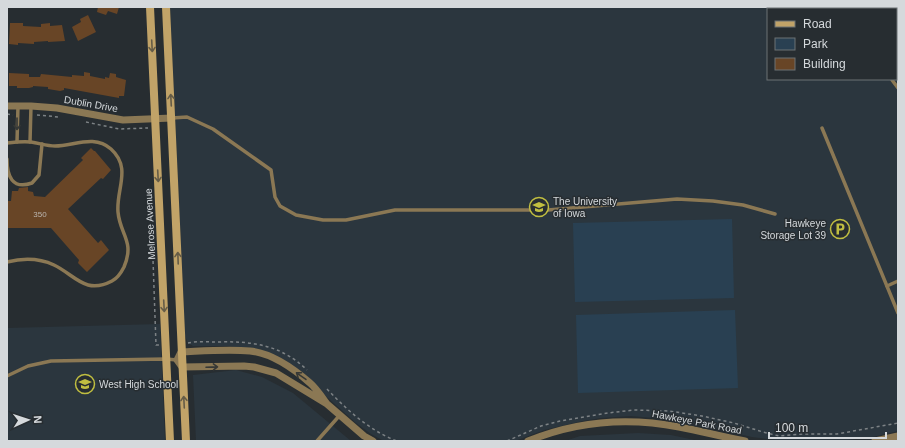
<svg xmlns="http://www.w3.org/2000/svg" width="905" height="448" viewBox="0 0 905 448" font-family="Arial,sans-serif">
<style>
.built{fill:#2b363e;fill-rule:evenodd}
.green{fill:#294052}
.building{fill:#684526}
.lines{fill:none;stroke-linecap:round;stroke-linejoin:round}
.path{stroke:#7d8285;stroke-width:1.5;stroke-dasharray:3 3;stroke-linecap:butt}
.service{stroke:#8b7854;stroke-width:3.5}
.minor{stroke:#8b7854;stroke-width:7}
.secondary{stroke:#c1a368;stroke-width:8}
.oneway{stroke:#655c47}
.oneway2{stroke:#363836}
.labels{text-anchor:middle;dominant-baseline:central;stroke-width:3;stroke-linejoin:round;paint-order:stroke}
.number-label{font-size:8px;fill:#bab4ae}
.street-label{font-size:10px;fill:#d5d9dc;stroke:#272d31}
.poi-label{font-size:10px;fill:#d5d9dc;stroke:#272d31;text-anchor:start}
</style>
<rect width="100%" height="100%" fill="#272d31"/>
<!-- built -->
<g class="built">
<path d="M170,7H898V431L873,437L840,441H782L752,437L676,420L631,416L601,418L583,421L544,430L515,441H384L371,434L356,423L300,373L253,349L227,346H193L188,343L185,336ZM768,9H896V79H768Z"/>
<polygon points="160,324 165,441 7,441 7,328"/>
<polygon points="236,370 262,377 293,393 351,441 196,441 193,375"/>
<polygon points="638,433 671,435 699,441 565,441 580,436"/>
</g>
<!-- green -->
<g class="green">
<polygon points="732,219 734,298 575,302 573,223"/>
<polygon points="735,310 738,388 578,393 576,315"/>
</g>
<!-- building -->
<g class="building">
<polygon points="98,7 119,7 117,14 108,11 106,15 97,12"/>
<polygon points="88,15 96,32 78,41 72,27 81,22 80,19"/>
<polygon points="10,23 23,23 23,26 41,27 41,24 50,23 50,26 62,25 65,41 48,42 48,41 34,42 34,44 18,43 18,45 9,44"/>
<polygon points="84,72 90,73 90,76 105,79 105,77 109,78 110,73 116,74 116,77 126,80 124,96 119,96 119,98 64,88 64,90 60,91 48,89 48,87 33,86 33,87 29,88 17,88 17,86 9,86 9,73 29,74 29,77 40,77 41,74 72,77 72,75 84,76"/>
<polygon points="91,148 94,151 95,151 111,170 103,179 101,178 68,209 98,243 101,240 109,250 87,272 78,263 79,260 51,228 7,228 7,201 11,201 12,191 18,191 19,188 28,187 28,191 33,192 34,196 45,197 83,160 81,158"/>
</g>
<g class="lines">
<!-- path -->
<g class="path">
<polyline points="7,114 13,115"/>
<polyline points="37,115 59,117"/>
<polyline points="86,122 119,129 148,128"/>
<polyline points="152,231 156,345 159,345"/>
<path d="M188,343C197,341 207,342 216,342C251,341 280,344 307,370"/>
<path d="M327,389C347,410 370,431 397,441"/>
<polyline points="507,441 541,426 560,421 608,413 634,410 669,411 702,416 734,423 763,432 779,436 803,434 837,434 898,423"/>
</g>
<!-- service -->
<g class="service">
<polyline points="892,80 898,88"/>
<polyline points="172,118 187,117 213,129 271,170 275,197 280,206 296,215 323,220 346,220 395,210 548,210 677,199 713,201 743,205 775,214"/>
<polyline points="822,128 898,313"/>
<polyline points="17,142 18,106"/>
<polyline points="30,142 31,106"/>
<path d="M7,143C15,142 23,141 31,142C39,143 47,146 55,146C74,146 94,134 111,149C132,168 116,189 118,212C120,235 135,241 124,267C121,273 118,278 112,281C85,295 75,275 54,265C39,258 23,258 7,262"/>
<path d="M7,159C7,176 12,190 32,183L39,175L42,144"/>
<polyline points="887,286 898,281"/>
<polyline points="7,376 28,366 51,361 166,359 177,360"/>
<polyline points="317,441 340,415"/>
</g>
<!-- minor -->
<g class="minor">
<polyline points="7,106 31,106 57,108 123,120 172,118"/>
<path d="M327,404C322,397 316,388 310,383C294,369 271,353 250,351C227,349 204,351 181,352L177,360L182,367L244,366L254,367L276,373L327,404L364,436L373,441"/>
<path d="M528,441C577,421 628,417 679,427C701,431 723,437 745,441"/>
<polyline points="875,441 898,436"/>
</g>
<!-- secondary -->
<g class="secondary">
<polyline points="150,7 170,441"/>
<polyline points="166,7 186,441"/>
</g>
</g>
<!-- one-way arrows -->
<defs><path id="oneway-shaft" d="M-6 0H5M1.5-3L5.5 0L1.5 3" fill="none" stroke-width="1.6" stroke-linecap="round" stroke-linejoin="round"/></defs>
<g class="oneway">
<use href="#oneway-shaft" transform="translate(152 46) rotate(87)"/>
<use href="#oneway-shaft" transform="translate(171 100) rotate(-93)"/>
<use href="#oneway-shaft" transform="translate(158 176) rotate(87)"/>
<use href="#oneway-shaft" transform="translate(178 258) rotate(-92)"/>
<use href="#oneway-shaft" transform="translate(164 306) rotate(87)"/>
<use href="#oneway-shaft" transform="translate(184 402) rotate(-93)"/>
</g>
<g class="oneway2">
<use href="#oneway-shaft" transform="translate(17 124) rotate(90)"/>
<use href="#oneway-shaft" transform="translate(212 367) rotate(-2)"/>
<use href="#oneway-shaft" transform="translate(301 376) rotate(-145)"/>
</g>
<!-- icons -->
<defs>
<g id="university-ring" transform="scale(1)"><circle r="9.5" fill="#272d31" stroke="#c0be41" stroke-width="1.5"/><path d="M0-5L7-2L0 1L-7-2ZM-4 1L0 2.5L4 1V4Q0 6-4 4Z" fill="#c0be41"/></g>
<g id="parking-ring" transform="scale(1)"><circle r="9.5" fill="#272d31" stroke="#c0be41" stroke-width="1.5"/><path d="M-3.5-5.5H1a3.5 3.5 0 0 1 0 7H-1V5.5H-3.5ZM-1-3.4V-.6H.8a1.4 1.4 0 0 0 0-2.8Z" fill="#c0be41"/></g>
<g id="school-ring" transform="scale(1)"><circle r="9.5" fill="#272d31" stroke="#c0be41" stroke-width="1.5"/><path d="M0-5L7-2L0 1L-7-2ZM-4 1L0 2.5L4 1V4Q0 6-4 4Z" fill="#c0be41"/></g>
</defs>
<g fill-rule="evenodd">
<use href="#university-ring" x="539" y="207"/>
<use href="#parking-ring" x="840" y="229"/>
<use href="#school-ring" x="85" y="384"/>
</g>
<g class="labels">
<!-- number labels -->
<g class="number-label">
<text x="40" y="214">350</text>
</g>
<!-- street labels -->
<g class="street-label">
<text transform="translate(91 104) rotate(10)">Dublin Drive</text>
<text transform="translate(150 224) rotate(-93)">Melrose Avenue</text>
<text transform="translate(697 422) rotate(11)">Hawkeye Park Road</text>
</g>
<!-- poi labels -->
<g class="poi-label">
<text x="553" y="201">The University<tspan x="553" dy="12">of Iowa</tspan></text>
<text x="826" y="223" text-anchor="end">Hawkeye<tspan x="826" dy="12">Storage Lot 39</tspan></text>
<text x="99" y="384">West High School</text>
</g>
</g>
<!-- border -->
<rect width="905" height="448" fill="none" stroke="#d5d9dc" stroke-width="16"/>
<!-- legend -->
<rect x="767" y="8" width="130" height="72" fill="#272d31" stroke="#6d7275"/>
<rect x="775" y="21" width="20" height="6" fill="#c1a368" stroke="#6d7275"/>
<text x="803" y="28" font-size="12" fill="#d5d9dc">Road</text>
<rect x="775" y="38" width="20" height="12" fill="#294052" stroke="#6d7275"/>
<text x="803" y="48" font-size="12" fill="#d5d9dc">Park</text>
<rect x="775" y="58" width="20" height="12" fill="#684526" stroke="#6d7275"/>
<text x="803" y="68" font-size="12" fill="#d5d9dc">Building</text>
<!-- north arrow -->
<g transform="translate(28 420) rotate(87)" stroke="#272d31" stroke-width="3" paint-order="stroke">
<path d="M0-3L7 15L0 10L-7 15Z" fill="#d5d9dc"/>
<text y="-6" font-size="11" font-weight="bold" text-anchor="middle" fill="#d5d9dc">N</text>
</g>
<!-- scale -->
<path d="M769 432v6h117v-6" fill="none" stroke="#d5d9dc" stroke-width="2"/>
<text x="775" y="432" font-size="12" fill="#d5d9dc" stroke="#272d31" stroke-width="3" paint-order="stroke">100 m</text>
</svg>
